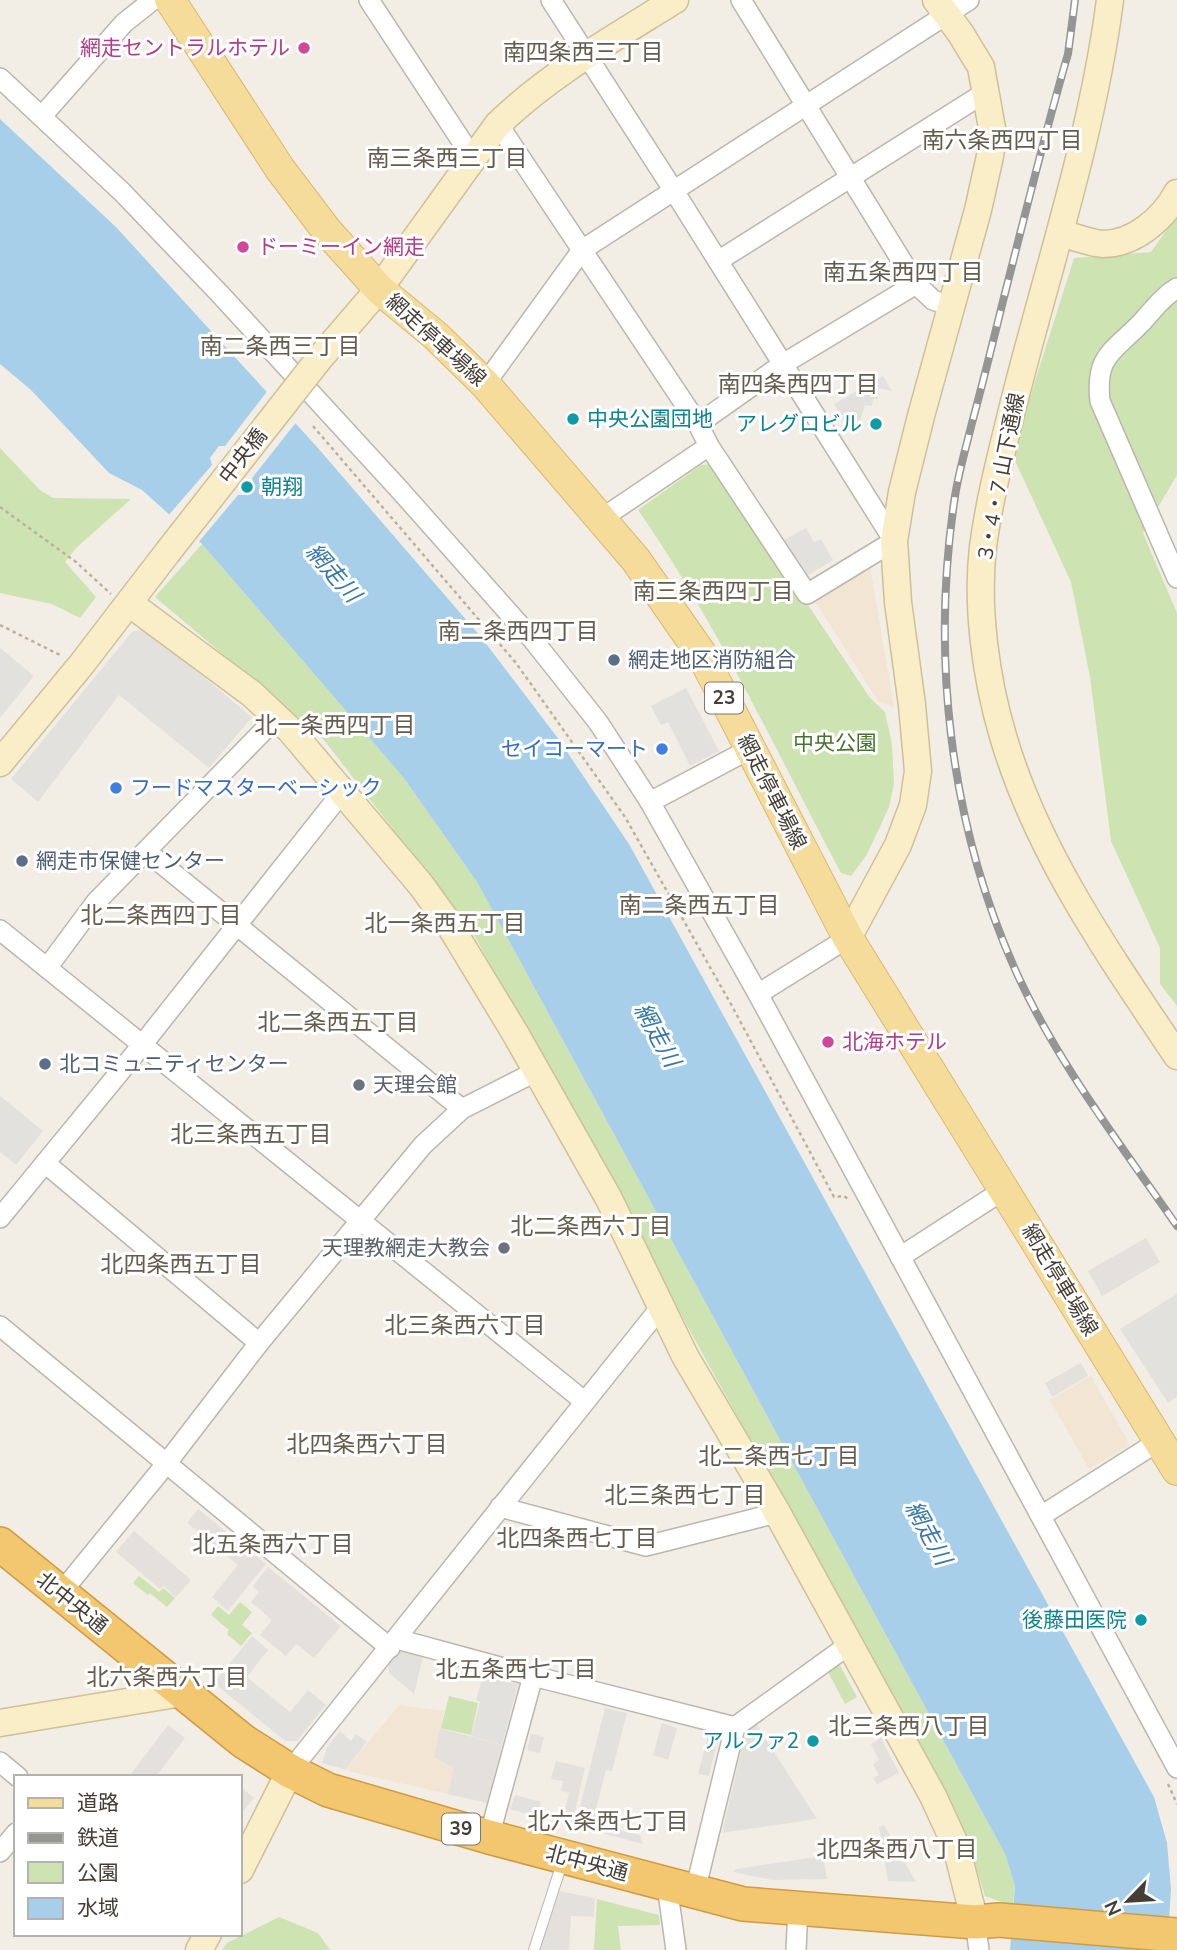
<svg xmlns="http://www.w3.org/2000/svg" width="1177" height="1950" viewBox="0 0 1177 1950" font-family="'Nunito Sans','Noto Sans JP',sans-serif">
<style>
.commercial{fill:#f2e5d3}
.industrial{fill:#e4e0db}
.green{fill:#cde3b2}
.parking{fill:#e3e1de}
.water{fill:#a7cfea}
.pier{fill:#f2eee6}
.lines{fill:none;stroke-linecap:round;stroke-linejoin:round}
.lane-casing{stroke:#bcb6aa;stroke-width:12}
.street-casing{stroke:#bcb6aa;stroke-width:22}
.secondary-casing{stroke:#cec099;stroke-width:29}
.primary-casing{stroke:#dab86c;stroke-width:32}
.highway-casing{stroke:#d19b41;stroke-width:36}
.path{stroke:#bdb19c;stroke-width:2.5;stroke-dasharray:3.5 3.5;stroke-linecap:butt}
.lane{stroke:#fff;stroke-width:10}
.street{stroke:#fff;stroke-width:19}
.secondary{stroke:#faeec8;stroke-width:26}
.primary{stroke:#f6dc9b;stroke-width:30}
.highway{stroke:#f3c670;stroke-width:33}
.rail-casing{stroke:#959595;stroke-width:8}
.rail{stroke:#fff;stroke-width:5;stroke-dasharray:16;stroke-linecap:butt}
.secondary-bridge-casing{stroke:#cec099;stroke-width:29;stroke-linecap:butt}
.secondary-bridge{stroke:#faeec8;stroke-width:26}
.hotel-dot{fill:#d1479c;stroke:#fff;stroke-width:2.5}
.culture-dot{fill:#0f9aa8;stroke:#fff;stroke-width:2.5}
.service-dot{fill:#5c6f8a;stroke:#fff;stroke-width:2.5}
.shop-dot{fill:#3f7fe0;stroke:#fff;stroke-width:2.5}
.worship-dot{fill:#6b7280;stroke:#fff;stroke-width:2.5}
.labels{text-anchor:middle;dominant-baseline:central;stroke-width:6;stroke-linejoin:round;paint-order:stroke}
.shield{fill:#fff;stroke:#7c7872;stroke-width:2}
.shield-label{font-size:19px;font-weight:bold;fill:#443e36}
.hotel-label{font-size:21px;fill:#b23c85;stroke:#fff;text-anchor:start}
.street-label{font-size:21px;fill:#443e36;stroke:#fff}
.culture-label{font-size:21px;fill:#0d838f;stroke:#fff;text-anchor:end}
.service-label{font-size:21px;fill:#4e5e75;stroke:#fff;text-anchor:start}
.park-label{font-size:21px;fill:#48712e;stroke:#fff}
.shop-label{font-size:21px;fill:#366cbe;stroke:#fff;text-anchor:end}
.worship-label{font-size:21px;fill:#5b616d;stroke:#fff;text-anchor:start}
.neighbourhood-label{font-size:23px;fill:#665c4e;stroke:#fff}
.water-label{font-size:23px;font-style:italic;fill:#3879a7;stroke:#fff}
</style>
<rect width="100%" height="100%" fill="#f2eee6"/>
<!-- commercial -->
<g class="commercial">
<polygon points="870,565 894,708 878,701 815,601"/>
<polygon points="1091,1376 1130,1445 1089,1469 1050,1400"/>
<polygon points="399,1705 444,1711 434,1756 455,1768 448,1794 348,1771 349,1766"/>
</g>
<!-- industrial -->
<g class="industrial">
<polygon points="1146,1238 1160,1262 1102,1296 1088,1271"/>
<polygon points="1081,1363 1088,1376 1052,1397 1045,1383"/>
<polygon points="198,1509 266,1564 228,1611 212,1597 238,1565 187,1523"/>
<polygon points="134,1531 191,1580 176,1597 163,1586 160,1589 116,1552"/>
<polygon points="268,1567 341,1626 314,1658 296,1644 286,1656 260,1635 272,1620 251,1602 259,1592 253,1586"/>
<polygon points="662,1723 677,1728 668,1760 653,1755"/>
<polygon points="168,1725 185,1738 156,1777 134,1777 131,1774"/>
<polygon points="440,1728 502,1745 487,1803 448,1794 454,1768 434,1757"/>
<polygon points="531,1734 544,1737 540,1753 527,1750"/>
<polygon points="708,1736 718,1738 709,1776 698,1774"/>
<polygon points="881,1738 899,1773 877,1784 873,1778 879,1775 873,1764 879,1760 871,1744"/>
<polygon points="556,1761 585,1768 572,1824 562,1822 569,1793 561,1791 563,1781 551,1779"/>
<polygon points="241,1787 254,1798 240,1815 240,1788"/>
<polygon points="559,1891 595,1898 594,1917 571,1916 569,1950 538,1950"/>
</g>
<!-- green -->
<g class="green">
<polygon points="1177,216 1177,475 1143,533 1177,613 1177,1006 1160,984 1160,948 1111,841 1090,677 1071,582 1012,454 1074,258 1151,252"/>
<polygon points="0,448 40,490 53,498 131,499 76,548 65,562 96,597 80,618 52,604 0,593"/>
<path d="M714,464L870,698L885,712L892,744L894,784L889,807L878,831L866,856L851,876L841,873C776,751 717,623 638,510L701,465Z"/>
<polygon points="202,544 403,777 477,882 1005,1854 1015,1886 1013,1906 985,1896 965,1832 931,1766 695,1340 473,933 324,740 155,597"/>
<polygon points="139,1576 159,1592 163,1588 175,1598 167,1607 150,1593 148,1595 133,1583"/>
<polygon points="240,1602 252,1612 242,1625 252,1633 241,1646 227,1634 229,1630 211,1615 218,1606 229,1615"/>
<polygon points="838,1662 857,1697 845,1704 826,1668"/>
<polygon points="449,1696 478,1703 471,1735 441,1728"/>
<polygon points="597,1899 659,1915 660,1925 618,1926 621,1950 594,1950"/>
<polygon points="279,1917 318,1933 330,1950 222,1950 227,1943"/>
</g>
<!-- parking -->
<g class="parking">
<polygon points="883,376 892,391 879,388 877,399 873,399 872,406 865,405 857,431 848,429 834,404"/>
<polygon points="806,528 814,542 821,539 833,560 805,577 784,540"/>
<polygon points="144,628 252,717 209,768 119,695 38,802 11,779 132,632"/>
<polygon points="0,648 34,676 0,718"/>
<polygon points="686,688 719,751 690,766 668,722 661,725 651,706"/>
<polygon points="0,1096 43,1131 16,1165 0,1152"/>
<polygon points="1177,1294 1177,1397 1168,1403 1120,1329"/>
<polygon points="252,1636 268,1650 247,1677 290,1712 308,1690 326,1705 297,1741 285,1741 214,1683"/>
<polygon points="400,1650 423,1657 414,1694 389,1673 389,1662"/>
<polygon points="483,1675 518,1684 502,1745 471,1736 480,1702 476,1700"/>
<polygon points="605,1708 627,1713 612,1771 606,1770 595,1813 621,1820 619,1830 640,1835 643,1844 575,1826"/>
<polygon points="755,1722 817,1819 722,1833 747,1725"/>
<polygon points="340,1731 351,1741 356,1734 367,1742 348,1766 347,1770 322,1763 327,1747"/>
<polygon points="515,1795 541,1802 537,1817 510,1809"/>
<polygon points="884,1825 916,1882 888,1881 879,1827"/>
<polygon points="823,1856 827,1879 772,1880 733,1872 736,1869"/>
</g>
<!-- water -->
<polygon class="water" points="0,119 116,227 317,447 481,637 557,737 629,844 1154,1797 1167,1843 1171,1889 1167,1950 1010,1950 1015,1886 1005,1854 477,882 403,777 202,544 142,490 109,473 31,390 0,364"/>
<!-- pier -->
<polygon class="pier" points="269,389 298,420 252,478 254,485 245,495 238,495 197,544 167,517 212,465 210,458 219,446 225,446"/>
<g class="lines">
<!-- lane casing -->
<g class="lane-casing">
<polyline id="lane" points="534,1950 563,1860"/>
</g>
<!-- street casing -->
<g class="street-casing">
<g id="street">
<polyline points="369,0 474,160"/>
<polyline points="741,0 916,284 933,300 950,306"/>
<polyline points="0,78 122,192 219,293 398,488 533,640 598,722 650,802 758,994 1177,1768"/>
<polyline points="42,116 124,23 153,0"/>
<polyline points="498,124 698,424 709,446 807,594 894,541 674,191 551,0"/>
<polyline points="718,261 986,92"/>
<path d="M1177,288C1162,297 1153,310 1141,323C1113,352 1095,355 1100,401L1177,578"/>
<polyline points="485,384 582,250 969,0"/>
<polyline points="698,424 783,364 916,284"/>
<polyline points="601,519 709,446"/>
<polyline points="650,802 750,749"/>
<polyline points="146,851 462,1109"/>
<polyline points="0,930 584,1401"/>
<polyline points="47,968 96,902 277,717"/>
<polyline points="758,994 848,938"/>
<polyline points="45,1163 259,1343"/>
<polyline points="0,1218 142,1045 343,791"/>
<polyline points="900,1257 1005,1189"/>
<polyline points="0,1326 390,1648"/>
<polyline points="500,1507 646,1546 777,1513"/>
<polyline points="1041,1516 1159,1441"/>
<polyline points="60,1594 166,1464 259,1343 423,1145 462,1109 537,1071"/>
<polyline points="397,1639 533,1676 735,1727 695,1891"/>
<polyline points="735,1727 850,1644"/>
<polyline points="0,1762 18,1777"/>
<polyline points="290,1771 660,1308"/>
<polyline points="489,1837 533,1676"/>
<polyline points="0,1852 16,1833"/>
<polyline points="667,1885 676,1950"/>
<polyline points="975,1922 979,1950"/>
<polyline points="796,1950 798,1908"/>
</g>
</g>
<!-- secondary casing -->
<g class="secondary-casing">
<g id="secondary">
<path d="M1110,0C1092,139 1046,273 1012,410C1001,455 989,501 983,547C976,607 986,679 1003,736C1037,853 1110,956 1177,1056"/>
<path d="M1060,233C1073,236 1089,243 1103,244C1134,244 1163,219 1177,193"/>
<path d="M319,359L379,289L498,124C550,74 614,38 675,0"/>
<polyline points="129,603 252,694 290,730 421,885 447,921 515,1033 609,1199 685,1356 774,1507 933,1796 956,1846 975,1922"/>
<polyline points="0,763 81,665 167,553"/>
<polyline points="848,938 898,845 913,805 918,771 912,705 898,602 894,541 902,492 921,416 978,210 990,156 993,134 981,67 961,34 936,0"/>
<polyline points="0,1723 182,1693"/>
<polyline points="240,1870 290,1771"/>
<polyline points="199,1950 208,1934"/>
</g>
</g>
<!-- primary casing -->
<g class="primary-casing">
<polyline id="primary" points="170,0 280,169 327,231 379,289 436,336 485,384 636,560 702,655 848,938 1177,1470"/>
</g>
<!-- highway casing -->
<g class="highway-casing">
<polyline id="highway" points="0,1544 243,1741 290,1771 328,1790 489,1837 743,1904 975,1922 999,1920 1177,1935"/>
</g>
<!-- path -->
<g class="path">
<polyline points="313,426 516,663 625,817 732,1006 834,1197 844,1196 848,1199"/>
<polyline points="0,507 76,562 111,594"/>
<polyline points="0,625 62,656"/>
<polyline points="1168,1784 1177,1804"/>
</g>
<!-- lane -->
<use href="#lane" class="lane"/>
<!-- street -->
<use href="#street" class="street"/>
<!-- secondary -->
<use href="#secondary" class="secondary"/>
<!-- primary -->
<use href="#primary" class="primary"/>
<!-- highway -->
<use href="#highway" class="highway"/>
<!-- rail casing -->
<g class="rail-casing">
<path id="rail" d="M1075,0L1068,54C1044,136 1024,219 1003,301C993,342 983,382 972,423C966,447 959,471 955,496C931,654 949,820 1014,967C1055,1060 1119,1142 1177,1226"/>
</g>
<!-- rail -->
<use href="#rail" class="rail"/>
<!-- secondary-bridge casing -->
<g class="secondary-bridge-casing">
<polyline id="secondary-bridge" points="167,553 319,359"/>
</g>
<!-- secondary-bridge -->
<use href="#secondary-bridge" class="secondary-bridge"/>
</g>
<!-- markers -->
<g class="hotel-dot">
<circle cx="304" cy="48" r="7"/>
<circle cx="243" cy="247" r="7"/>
<circle cx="828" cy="1042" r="7"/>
</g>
<g class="culture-dot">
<circle cx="573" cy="419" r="7"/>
<circle cx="876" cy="424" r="7"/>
<circle cx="247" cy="487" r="7"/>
<circle cx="1141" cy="1620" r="7"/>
<circle cx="813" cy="1741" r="7"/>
</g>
<g class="service-dot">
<circle cx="614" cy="660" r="7"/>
<circle cx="22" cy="861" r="7"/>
<circle cx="45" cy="1064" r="7"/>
</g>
<g class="shop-dot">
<circle cx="662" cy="749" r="7"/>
<circle cx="116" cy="788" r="7"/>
</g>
<g class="worship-dot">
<circle cx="359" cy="1085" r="7"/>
<circle cx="504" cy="1248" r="7"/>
</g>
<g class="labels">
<!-- shield labels -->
<g class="shield">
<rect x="705" y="682.5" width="38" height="31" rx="5"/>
<rect x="442" y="1813.5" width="38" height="31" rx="5"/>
</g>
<g class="shield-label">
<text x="724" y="698">23</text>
<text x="461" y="1829">39</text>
</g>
<!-- hotel labels -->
<g class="hotel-label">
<text x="290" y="48" text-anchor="end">網走セントラルホテル</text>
<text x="257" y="247">ドーミーイン網走</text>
<text x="842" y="1042">北海ホテル</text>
</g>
<!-- street labels -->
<g class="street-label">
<text transform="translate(436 340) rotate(42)">網走停車場線</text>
<text transform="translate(243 456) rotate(-52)">中央橋</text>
<text transform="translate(1001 476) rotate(-79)">3・4・7 山下通線</text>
<text transform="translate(772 792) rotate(63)">網走停車場線</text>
<text transform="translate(1060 1280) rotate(59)">網走停車場線</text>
<text transform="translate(72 1603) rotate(39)">北中央通</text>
<text transform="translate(587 1863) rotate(15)">北中央通</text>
</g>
<!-- culture labels -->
<g class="culture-label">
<text x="587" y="419" text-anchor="start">中央公園団地</text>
<text x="862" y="424">アレグロビル</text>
<text x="261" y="487" text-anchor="start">朝翔</text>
<text x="1127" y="1620">後藤田医院</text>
<text x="799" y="1741">アルファ2</text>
</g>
<!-- service labels -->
<g class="service-label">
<text x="628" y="660">網走地区消防組合</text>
<text x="36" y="861">網走市保健センター</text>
<text x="59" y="1064">北コミュニティセンター</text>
</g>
<!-- park labels -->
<g class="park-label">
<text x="835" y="743">中央公園</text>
</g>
<!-- shop labels -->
<g class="shop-label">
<text x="648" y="749">セイコーマート</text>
<text x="130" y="788" text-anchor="start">フードマスターベーシック</text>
</g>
<!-- worship labels -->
<g class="worship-label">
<text x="373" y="1085">天理会館</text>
<text x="490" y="1248" text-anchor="end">天理教網走大教会</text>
</g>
<!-- neighbourhood labels -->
<g class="neighbourhood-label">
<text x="583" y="52">南四条西三丁目</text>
<text x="1002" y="140">南六条西四丁目</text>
<text x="447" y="158">南三条西三丁目</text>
<text x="903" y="272">南五条西四丁目</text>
<text x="280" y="346">南二条西三丁目</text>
<text x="798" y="384">南四条西四丁目</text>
<text x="713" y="591">南三条西四丁目</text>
<text x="518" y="631">南二条西四丁目</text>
<text x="335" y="725">北一条西四丁目</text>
<text x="699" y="905">南二条西五丁目</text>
<text x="161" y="915">北二条西四丁目</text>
<text x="445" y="923">北一条西五丁目</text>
<text x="338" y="1022">北二条西五丁目</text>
<text x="251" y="1134">北三条西五丁目</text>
<text x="591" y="1226">北二条西六丁目</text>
<text x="181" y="1264">北四条西五丁目</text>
<text x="465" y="1325">北三条西六丁目</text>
<text x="367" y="1444">北四条西六丁目</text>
<text x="779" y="1456">北二条西七丁目</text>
<text x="685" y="1495">北三条西七丁目</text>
<text x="577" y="1538">北四条西七丁目</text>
<text x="273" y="1544">北五条西六丁目</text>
<text x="516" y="1669">北五条西七丁目</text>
<text x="167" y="1677">北六条西六丁目</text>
<text x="909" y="1726">北三条西八丁目</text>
<text x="608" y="1821">北六条西七丁目</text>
<text x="897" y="1849">北四条西八丁目</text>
</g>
<!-- water labels -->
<g class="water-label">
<text transform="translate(333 573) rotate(49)">網走川</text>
<text transform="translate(657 1035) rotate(61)">網走川</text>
<text transform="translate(928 1533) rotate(61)">網走川</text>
</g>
</g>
<!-- legend -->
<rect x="14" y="1775" width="228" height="161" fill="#ffffff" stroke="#b4b2af" stroke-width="2"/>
<rect x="28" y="1798" width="35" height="10" fill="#f6dc9b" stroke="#b4b2af" stroke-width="2"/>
<text x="77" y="1810" font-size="21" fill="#443e36">道路</text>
<rect x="28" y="1833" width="35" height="10" fill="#959595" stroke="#b4b2af" stroke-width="2"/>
<text x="77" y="1845" font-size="21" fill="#443e36">鉄道</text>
<rect x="28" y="1862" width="35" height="21" fill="#cde3b2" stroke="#b4b2af" stroke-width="2"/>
<text x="77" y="1880" font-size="21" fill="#443e36">公園</text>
<rect x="28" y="1898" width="35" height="21" fill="#a7cfea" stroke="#b4b2af" stroke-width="2"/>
<text x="77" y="1915" font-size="21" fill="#443e36">水域</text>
<!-- north arrow -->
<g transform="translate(1128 1901) rotate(245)" stroke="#ffffff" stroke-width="5" paint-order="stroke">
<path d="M0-5L12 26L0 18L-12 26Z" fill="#443e36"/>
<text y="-10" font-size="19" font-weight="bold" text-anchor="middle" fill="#443e36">N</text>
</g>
</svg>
